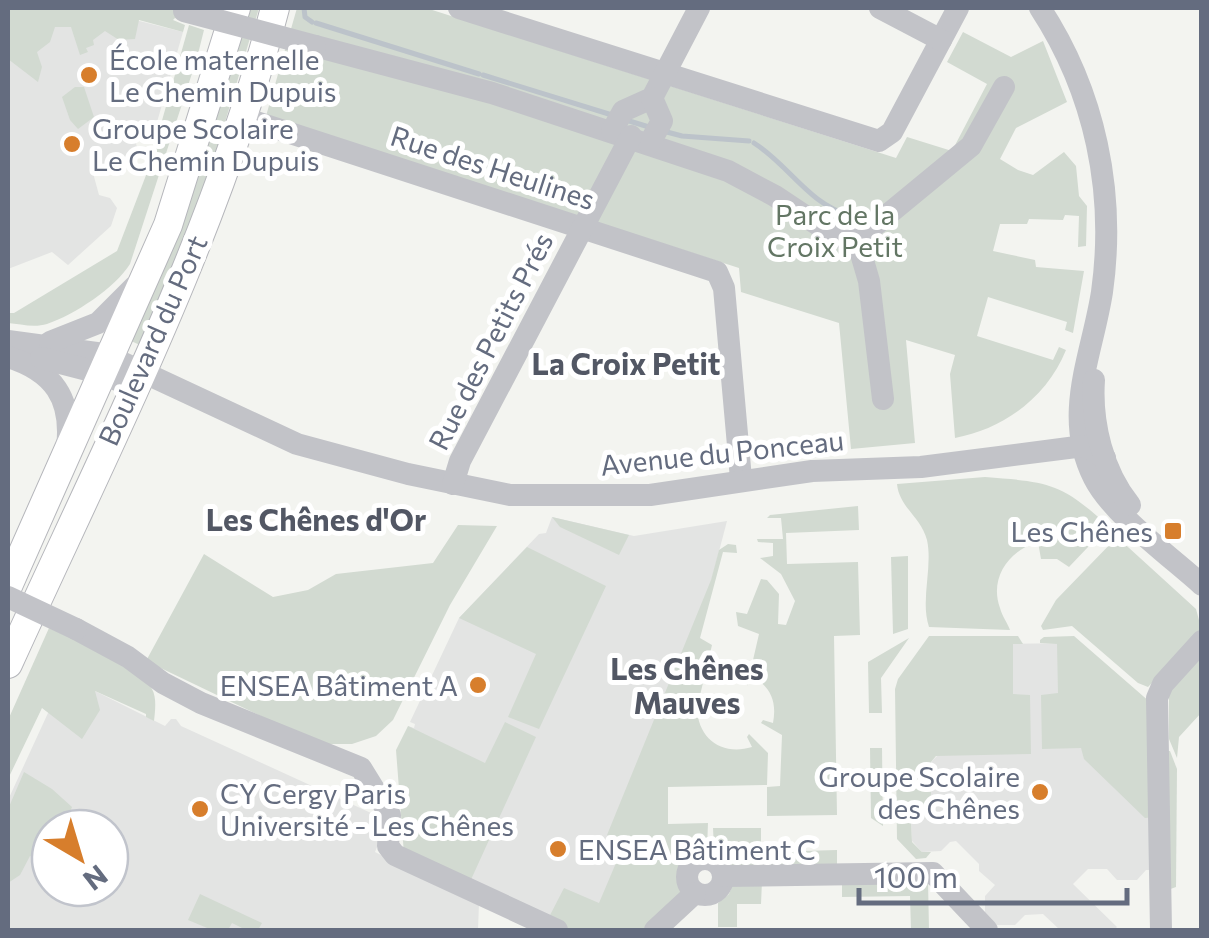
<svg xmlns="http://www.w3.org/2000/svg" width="1209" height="938" viewBox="0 0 1209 938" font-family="Commissioner,sans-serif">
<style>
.built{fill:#e3e4e3;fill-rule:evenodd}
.green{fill:#d2dad1}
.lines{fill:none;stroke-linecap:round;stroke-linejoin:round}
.stream{stroke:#bcc3ca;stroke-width:5}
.major-casing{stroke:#b5b6bb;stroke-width:30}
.minor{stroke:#c2c3c8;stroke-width:22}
.major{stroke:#fff;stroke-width:28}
.minor-bridge{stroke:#c2c3c8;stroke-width:22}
.poi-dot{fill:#d77e2c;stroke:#fff;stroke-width:4}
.labels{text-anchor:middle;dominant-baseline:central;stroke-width:10;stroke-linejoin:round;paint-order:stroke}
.poi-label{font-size:28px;fill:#646c7f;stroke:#fff;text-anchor:start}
.street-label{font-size:28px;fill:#646c7f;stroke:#fff}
.park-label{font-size:28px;fill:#637664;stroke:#fff}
.neighbourhood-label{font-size:30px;font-weight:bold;fill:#525764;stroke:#fff}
</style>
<rect width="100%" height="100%" fill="#f3f4f0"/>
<!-- built -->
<g class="built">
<polygon points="54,8 88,8 183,32 153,136 134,136 138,151 126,161 121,176 93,173 99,195 110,198 117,208 111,226 68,265 52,252 8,269 8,40"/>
<polygon points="552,517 634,536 727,521 647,825 623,930 567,930 404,854 408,726 414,728 415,724 410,722 459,618 539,534 546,533"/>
<polygon points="1074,643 1146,713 1156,870 1146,870 1137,880 1117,880 1107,869 1088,869 1073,884 1117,927 1114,930 1060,930 1043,914 1025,915 1015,925 996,925 985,915 985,896 995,885 979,871 979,864 956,841 950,842 941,851 922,852 912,841 911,822 921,812 931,812 931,762 1005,688 1005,644"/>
<path d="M65,676L165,726L171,719H176L181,726L382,818L385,827L375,852L479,903L478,930H8V800ZM50,828H110V888H50Z"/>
</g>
<!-- green -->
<g class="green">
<polygon points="8,8 185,8 182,20 175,18 173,20 185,25 183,32 139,20 135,39 119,40 105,31 93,40 94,45 86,48 88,52 80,55 71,27 55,27 50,42 37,52 42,67 38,82 8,59"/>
<polygon points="246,8 259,8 212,166 142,346 129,340"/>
<path d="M297,8H426L896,158L907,137L952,151L987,84L947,62L963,32L1011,57L1043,41L1067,102L1016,128L1000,159L1018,170L1033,175L1064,152L1076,166L1079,196L1087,206L1086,246L1078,247L1079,216L1065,215L1063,220L1029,219L1027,224H1000L993,251L1035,260L1036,267L1084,271L1073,333L1065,330L1067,322L988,297L977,336L1053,360L1059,347L1066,350C1047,397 1004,429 955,438L950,374L955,355L906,340L915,443L851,449L839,323L741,292L739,268L266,116Z"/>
<path d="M189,25L204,30L197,58L130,264C115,288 74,315 47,324C34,328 20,324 8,323V313H14L117,251L148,170Z"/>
<polygon points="75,87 84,87 94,117 78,129 70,120 62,97"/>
<path d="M985,477C1048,482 1061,482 1108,526L1069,567L1057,559H1041L1038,542C1009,550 989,578 1000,608C1002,616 1008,624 1010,630L929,627C920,600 933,568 927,540C921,517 899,507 897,484Z"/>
<path d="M858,506L859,530L786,533L787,564L858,562L860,635L834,636L837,815L767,816V787L780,786L782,735L761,723L763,720L773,723C777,702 771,687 752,676L747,686L759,634L738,626L736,612L747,614L761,579L767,580L779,594L778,624L786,625L795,601L781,574L760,558L773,556V543L758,542L757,539H783L781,518H767L770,515Z"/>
<polygon points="552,517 629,535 619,555 560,527"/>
<polygon points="458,525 497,526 450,605 393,720 376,736 352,744 319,744 146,661 204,554 273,597 308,590 336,574 433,563"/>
<polygon points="1117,537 1196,609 1202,631 1148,687 1138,683 1072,626 1043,630 1041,626 1056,600"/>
<path d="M728,544L736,545L737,553L723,552L700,638L712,645L697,708C698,739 722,756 752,747L747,737L749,734L768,753L767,785L668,787V824L708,823L707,849C682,851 672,870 681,893L646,930H567L547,921L564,888L599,903L624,844L607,835L711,580L719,550Z"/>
<polygon points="527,547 606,586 539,729 508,717 536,654 459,618"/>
<polygon points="908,556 908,629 893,634 891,557"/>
<path d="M49,628C76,641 139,662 152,689C157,698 155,711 154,721L146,717V714L95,691L100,710L82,739L42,708L8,779V720Z"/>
<polygon points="929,636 1018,636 1023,644 1013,644 1013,694 1030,695 1031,754 936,756 931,762 931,812 921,812 911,822 912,842 922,852 931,852 926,858 916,859 897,839 895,689 898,679"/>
<polygon points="1074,636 1151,703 1155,817 1145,818 1084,759 1081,748 1042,749 1041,695 1058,693 1057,644 1040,643 1040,640 1044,637"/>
<polygon points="909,638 881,678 882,713 869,713 868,662"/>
<polygon points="1201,656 1201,713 1179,737 1177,758 1169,739 1169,693"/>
<polygon points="505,722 536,737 469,884 404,854 396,750 408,726 485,763"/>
<polygon points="870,748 882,748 883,826 871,818"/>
<polygon points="1163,751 1170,751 1177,769 1176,887 1165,891"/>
<polygon points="24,772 52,789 72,807 63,828 50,828 50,865 30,856 20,875 8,883 8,809"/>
<polygon points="713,828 761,828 761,870 733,871 725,856 714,849"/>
<polygon points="837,850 837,869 768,870 767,852"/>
<polygon points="928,880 929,930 911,930 910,896 842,897 842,881"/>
<polygon points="734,881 762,881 761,904 737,904 737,927 718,927 718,903 729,894"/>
<polygon points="200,894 262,923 258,930 242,930 242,928 232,923 228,930 212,930 188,920"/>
</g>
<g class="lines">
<!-- stream -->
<g class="stream">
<polyline points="304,8 305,17 312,22"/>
<polyline points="316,23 479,74"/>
<polyline points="483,75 612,115"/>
<polyline points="626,120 649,127"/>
<polyline points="663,131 682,136 749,141"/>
<path d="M754,143C790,166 808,204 851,216"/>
</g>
<!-- major casing -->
<g class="major-casing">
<g id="major">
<polyline points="8,586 168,225 236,8"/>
<path d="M8,664C105,450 216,236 275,8"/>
</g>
</g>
<!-- minor -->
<g class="minor">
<polyline points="459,8 879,141 892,132 958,8"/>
<polyline points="880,8 941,40"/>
<path d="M1040,8C1095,92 1116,192 1102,292C1092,356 1062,415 1094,478C1112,514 1171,557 1202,585"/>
<polyline points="315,46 492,93 728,171 775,196 835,236 857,240"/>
<polyline points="241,117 717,272 724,288 741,479"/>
<polyline points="612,131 623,111 652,98 699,8"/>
<polyline points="649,144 662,121 652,98"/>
<polyline points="857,240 971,146 1004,87"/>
<polyline points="857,240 869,281 883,399"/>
<polyline points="8,341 104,354 297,444 408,474 510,495 650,495 812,471 921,467 1084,446 1105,458"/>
<polyline points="50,342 98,323 134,287"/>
<path d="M8,357C53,371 73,398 67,448"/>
<polyline points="41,358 103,374 133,387"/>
<path d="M1094,380C1091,423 1103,472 1130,505"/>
<polyline points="453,484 460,461 631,136"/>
<polyline points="76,629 128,657 163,683 201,703 361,768 390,815 388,846 395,855 557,930"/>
<circle cx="705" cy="877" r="18"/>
<polyline points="723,876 933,873 987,930"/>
<polyline points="655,930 695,893"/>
<polyline points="1161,930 1157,698 1163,684 1202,641"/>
</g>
<!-- major -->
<use href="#major" class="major"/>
<!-- minor-bridge -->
<g class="minor-bridge">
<polyline points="184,11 315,46"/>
<polyline points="8,597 76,629"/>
</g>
</g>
<!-- markers -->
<g class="poi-dot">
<circle cx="89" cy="75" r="10"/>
<circle cx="72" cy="144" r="10"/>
<rect x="1163" y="521" width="20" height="20" rx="5"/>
<circle cx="478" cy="685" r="10"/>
<circle cx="1040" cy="792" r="10"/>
<circle cx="200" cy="809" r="10"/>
<circle cx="558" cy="849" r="10"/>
</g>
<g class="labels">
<!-- poi labels -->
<g class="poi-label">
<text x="109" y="59">École maternelle<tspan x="109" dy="32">Le Chemin Dupuis</tspan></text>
<text x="92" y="128">Groupe Scolaire<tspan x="92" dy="32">Le Chemin Dupuis</tspan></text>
<text x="1153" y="531" text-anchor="end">Les Chênes</text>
<text x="458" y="685" text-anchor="end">ENSEA Bâtiment A</text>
<text x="1020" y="776" text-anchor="end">Groupe Scolaire<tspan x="1020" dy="32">des Chênes</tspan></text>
<text x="220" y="793">CY Cergy Paris<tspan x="220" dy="32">Université - Les Chênes</tspan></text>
<text x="578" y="849">ENSEA Bâtiment C</text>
</g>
<!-- street labels -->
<g class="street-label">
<text transform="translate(493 167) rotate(18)">Rue des Heulines</text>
<text transform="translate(152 340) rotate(-66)">Boulevard du Port</text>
<text transform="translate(490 341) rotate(-63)">Rue des Petits Prés</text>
<text transform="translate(722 452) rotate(-6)">Avenue du Ponceau</text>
</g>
<!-- park labels -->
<g class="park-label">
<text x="835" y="214">Parc de la<tspan x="835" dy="32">Croix Petit</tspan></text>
</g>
<!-- neighbourhood labels -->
<g class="neighbourhood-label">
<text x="626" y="362">La Croix Petit</text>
<text x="316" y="518">Les Chênes d'Or</text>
<text x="687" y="667">Les Chênes<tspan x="687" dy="34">Mauves</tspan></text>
</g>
</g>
<!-- border -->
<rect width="1209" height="938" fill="none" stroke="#646c7f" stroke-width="20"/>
<!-- north arrow -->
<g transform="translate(80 858) rotate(142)"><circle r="48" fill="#ffffff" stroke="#c1c4cc" stroke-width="2.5"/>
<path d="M0-8L18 38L0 25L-18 38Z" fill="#d77e2c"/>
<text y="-15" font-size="28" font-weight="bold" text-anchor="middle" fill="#646c7f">N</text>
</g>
<!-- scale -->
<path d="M859 888v15h268v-15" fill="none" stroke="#646c7f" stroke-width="5"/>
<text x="874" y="888" font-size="30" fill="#646c7f" stroke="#ffffff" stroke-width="8" paint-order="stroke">100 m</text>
</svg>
